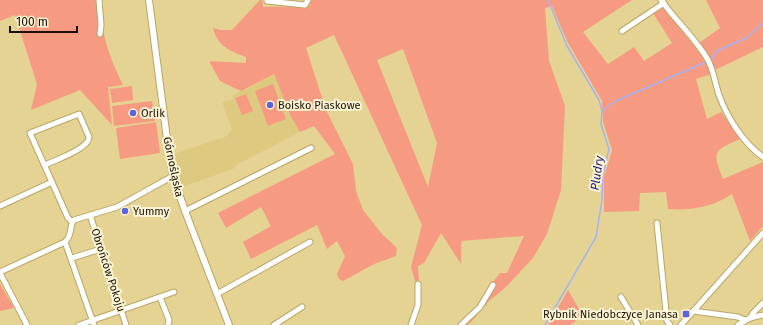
<svg xmlns="http://www.w3.org/2000/svg" width="763" height="325" viewBox="0 0 763 325" font-family="'Fira Sans',sans-serif">
<style>
.built{fill:#ddc980}
.green{fill:#f79a82;fill-rule:evenodd}
.lines{fill:none;stroke-linecap:round;stroke-linejoin:round}
.stream{stroke:#a5b3f6;stroke-width:1.5}
.minor-casing{stroke:#b8a667;stroke-width:7}
.tertiary-casing{stroke:#b8a667;stroke-width:8}
.minor{stroke:#fff;stroke-width:5}
.tertiary{stroke:#fff;stroke-width:6}
.poi-dot{fill:#5965dc;stroke:#fcf4d4;stroke-width:1.5}
.labels{text-anchor:middle;dominant-baseline:central;stroke-width:4;stroke-linejoin:round;paint-order:stroke}
.poi-label{font-size:11px;fill:#181100;stroke:#fcf4d4;text-anchor:start}
.street-label{font-size:11px;fill:#181100;stroke:#fcf4d4}
.water-label{font-size:12px;font-style:italic;fill:#1f1b79;stroke:#fcf4d4}
</style>
<rect width="100%" height="100%" fill="#e4d392"/>
<!-- built -->
<polygon class="built" points="274,74 291,117 300,132 234,166 235,168 182,187 178,176 180,175 180,172 177,173 174,154 227,136 232,129 222,103 233,99 232,96"/>
<!-- green -->
<g class="green">
<path d="M0,0H98C102,33 108,55 123,85L108,87L112,125L80,90L31,110L37,84L15,15L0,21Z"/>
<path d="M260,0H262L263,7L310,6V0H632L583,32L608,64L634,47L644,61L672,43L653,13L663,7L701,55L711,74L696,79L707,119L721,112L740,139C713,151 712,151 723,179L763,162V226L750,241L732,194C713,207 690,211 668,209L666,192L640,193L639,211L604,212V177L612,150L603,122L602,101L567,41L552,6L545,8L549,61L565,106L561,190L547,234L533,258L505,288L489,301L472,321L467,325H463L487,300L495,284L493,282L500,273H507L524,236L461,241V264L441,233L424,263L418,266L419,280L415,281L411,267L422,225L334,35L306,48L326,110L353,164L356,191L363,210L382,234L397,248L396,256L374,264L343,281L339,279L337,274L345,256L337,241L327,249L317,225L251,259L243,242L271,226L261,207L226,228L218,213L335,154L314,126L300,132L291,117L274,74L241,91L220,81L209,61L246,63V57C230,51 217,46 213,28L220,30H232ZM403,49L437,143L428,187L377,60Z"/>
<polygon points="706,0 763,0 763,47 715,70 699,43 720,28"/>
<polygon points="273,84 286,119 268,126 255,91"/>
<polygon points="132,86 133,100 112,103 110,89"/>
<polygon points="246,94 253,111 242,115 235,98"/>
<polygon points="152,101 155,121 114,126 112,106"/>
<polygon points="156,122 160,153 120,159 116,128"/>
<polygon points="0,284 14,308 0,311"/>
<polygon points="568,290 583,316 570,325 548,325"/>
</g>
<g class="lines">
<!-- stream -->
<g class="stream">
<polyline points="711,60 717,51 746,38 763,23"/>
<polyline points="602,111 616,101 706,62"/>
<polyline points="545,325 596,237 602,200 603,174 609,149 601,124 602,111 599,100 567,46 548,0"/>
</g>
<!-- minor casing -->
<g class="minor-casing">
<g id="minor">
<polyline points="99,0 101,25 100,34"/>
<path d="M661,0C676,21 695,38 708,60C714,72 715,83 719,95C727,117 743,143 763,157"/>
<polyline points="267,1 305,5 308,0"/>
<polyline points="622,31 664,3"/>
<path d="M45,165C55,160 89,149 89,137L79,114L30,133L68,218L72,222"/>
<polyline points="0,206 52,182"/>
<polyline points="185,211 311,148"/>
<polyline points="90,215 126,325"/>
<polyline points="657,223 667,321 670,325"/>
<polyline points="65,242 94,325"/>
<polyline points="72,258 101,249"/>
<path d="M0,272L65,242C73,235 69,225 74,220L117,207L173,176"/>
<polyline points="0,273 27,325"/>
<polyline points="217,294 310,242"/>
<polyline points="160,297 169,320 168,325"/>
<polyline points="621,297 638,325"/>
<polyline points="693,311 738,317 745,320"/>
<polyline points="750,318 753,313 763,303"/>
<polyline points="79,325 174,292"/>
<polyline points="274,325 302,307"/>
<polyline points="411,325 418,305 418,284"/>
<polyline points="461,325 480,307 493,285"/>
<polyline points="681,325 763,233"/>
<polyline points="738,325 750,318 763,315"/>
</g>
</g>
<!-- tertiary casing -->
<g class="tertiary-casing">
<polyline id="tertiary" points="149,0 167,139 173,176 185,211 229,325"/>
</g>
<!-- minor -->
<use href="#minor" class="minor"/>
<!-- tertiary -->
<use href="#tertiary" class="tertiary"/>
</g>
<!-- markers -->
<g class="poi-dot">
<circle cx="270" cy="105" r="4"/>
<circle cx="133" cy="113" r="4"/>
<circle cx="125" cy="211" r="4"/>
<rect x="682" y="310" width="8" height="8" rx="2"/>
</g>
<g class="labels">
<!-- poi labels -->
<g class="poi-label">
<text x="278" y="105">Boisko Piaskowe</text>
<text x="141" y="113">Orlik</text>
<text x="133" y="211">Yummy</text>
<text x="678" y="314" text-anchor="end">Rybnik Niedobczyce Janasa</text>
</g>
<!-- street labels -->
<g class="street-label">
<text transform="translate(173 167) rotate(78)">Górnośląska</text>
<text transform="translate(108 270) rotate(72)">Obrońców Pokoju</text>
</g>
<!-- water labels -->
<g class="water-label">
<text transform="translate(597 173) rotate(-82)">Pludry</text>
</g>
</g>
<!-- scale -->
<path d="M10 26v6h67v-6" fill="none" stroke="#181100" stroke-width="2"/>
<text x="16" y="26" font-size="12" fill="#181100" stroke="#fcf4d4" stroke-width="3" paint-order="stroke">100 m</text>
</svg>
